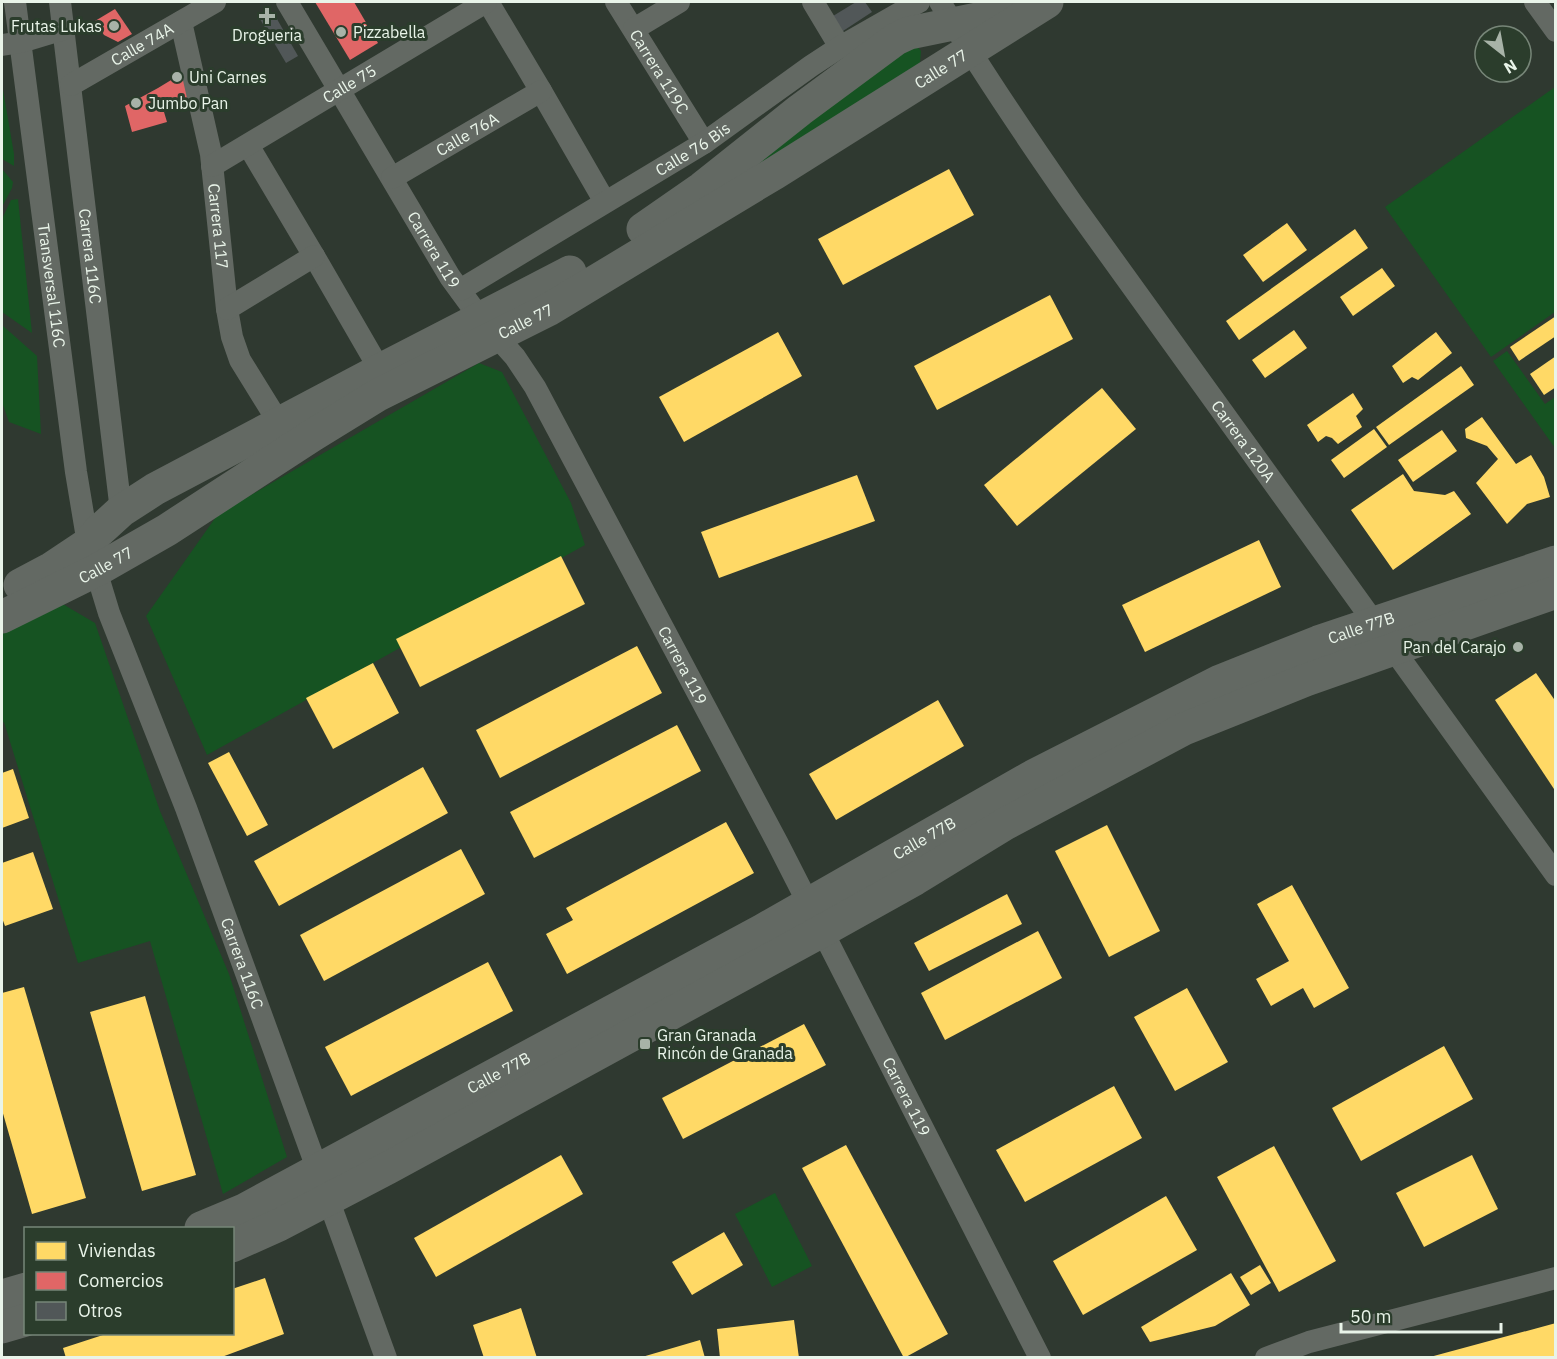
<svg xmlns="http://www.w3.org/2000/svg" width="1557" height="1359" viewBox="0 0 1557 1359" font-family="'IBM Plex Sans',sans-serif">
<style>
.green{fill:#165322}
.homes{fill:#ffd966}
.shops{fill:#e06666}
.building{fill:#515758}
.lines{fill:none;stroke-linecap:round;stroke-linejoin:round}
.street{stroke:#636963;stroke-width:22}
.secondary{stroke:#636963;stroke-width:33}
.poi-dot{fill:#a8b3a8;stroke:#2b3d2c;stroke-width:2}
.labels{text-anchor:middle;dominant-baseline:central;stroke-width:6;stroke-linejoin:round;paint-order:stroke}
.poi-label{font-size:16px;fill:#e9f4e9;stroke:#2b3d2c;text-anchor:start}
.street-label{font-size:16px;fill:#e9f4e9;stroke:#2b3d2c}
</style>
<rect width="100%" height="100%" fill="#2f3930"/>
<!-- green -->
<g class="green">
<polygon points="915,44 921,51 920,63 755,175 736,172"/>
<polygon points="2,84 14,154 14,166 2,159"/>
<polygon points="1555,87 1555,312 1491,357 1385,207"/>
<polygon points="2,169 13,182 12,188 2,207"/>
<polygon points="18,199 32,333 2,312 2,219 11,200"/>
<polygon points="2,325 37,356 41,434 9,422 2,402"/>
<polygon points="1507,351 1545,404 1555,397 1555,448 1493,361"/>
<polygon points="479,363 502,372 571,503 585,545 207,755 146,616 218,514"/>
<polygon points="61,603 95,623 160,811 229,974 287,1157 223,1194 150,941 78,963 4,722 2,723 2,627"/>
<polygon points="775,1193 812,1266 772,1287 735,1214"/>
</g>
<!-- homes -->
<g class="homes">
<polygon points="949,169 974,215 843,285 818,239"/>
<polygon points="1287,223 1307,250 1263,282 1243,255"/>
<polygon points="1355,229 1368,248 1239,340 1226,321"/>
<polygon points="1382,268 1395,286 1353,316 1340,297"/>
<polygon points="1050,295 1073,339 937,410 914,366"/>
<polygon points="1556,316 1556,336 1519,361 1510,347"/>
<polygon points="1294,330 1307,348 1265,378 1252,360"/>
<polygon points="778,332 802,376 684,442 659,397"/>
<polygon points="1436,332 1452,353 1418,380 1412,377 1403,383 1392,366"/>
<polygon points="1556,356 1556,387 1544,395 1530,374"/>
<polygon points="1461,366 1474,385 1389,445 1376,427"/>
<polygon points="1102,388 1136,429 1017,526 984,485"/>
<polygon points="1353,393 1363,409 1356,416 1362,427 1338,444 1332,438 1326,436 1318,442 1307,425"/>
<polygon points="1482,417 1516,464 1531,455 1544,477 1550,497 1527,504 1507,524 1476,483 1498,459 1487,446 1466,438 1465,429"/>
<polygon points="1374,429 1387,447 1344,478 1331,460"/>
<polygon points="1442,430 1457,451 1413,482 1398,460"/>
<polygon points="1403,474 1414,491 1445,495 1454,491 1471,514 1393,570 1351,510"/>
<polygon points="857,475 875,521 719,578 701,532"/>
<polygon points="1259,540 1281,587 1145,652 1122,605"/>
<polygon points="561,556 585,604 420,687 396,639"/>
<polygon points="637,646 662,693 500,778 476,730"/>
<polygon points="373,663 399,713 333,749 306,698"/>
<polygon points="1536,673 1556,702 1556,792 1495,700"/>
<polygon points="938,700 964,746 836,820 809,774"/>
<polygon points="677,725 701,771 534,858 510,812"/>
<polygon points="229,752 268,825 247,836 208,763"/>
<polygon points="423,767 448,813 279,906 254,861"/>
<polygon points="13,769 29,818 2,828 2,773"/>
<polygon points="726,822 754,873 567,974 546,934 573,920 566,908"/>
<polygon points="1107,825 1160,931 1109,957 1055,851"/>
<polygon points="461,849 485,894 324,981 300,935"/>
<polygon points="33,852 53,909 5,926 2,918 2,863"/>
<polygon points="1292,885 1349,988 1314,1008 1303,988 1271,1006 1256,979 1289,961 1257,904"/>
<polygon points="1007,894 1022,924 929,971 914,943"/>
<polygon points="1038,931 1062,978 945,1040 921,993"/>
<polygon points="488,962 513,1011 351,1096 325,1047"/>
<polygon points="24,987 86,1198 32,1214 2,1110 2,993"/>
<polygon points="1187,988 1228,1062 1175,1091 1134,1017"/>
<polygon points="145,996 196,1175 142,1191 90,1012"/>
<polygon points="804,1024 826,1065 683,1139 662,1098"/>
<polygon points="1444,1046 1473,1099 1361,1161 1332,1108"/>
<polygon points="1114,1086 1142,1138 1025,1202 996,1150"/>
<polygon points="846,1145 948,1334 904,1358 802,1168"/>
<polygon points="1274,1146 1336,1261 1279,1292 1217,1177"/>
<polygon points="561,1155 583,1194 436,1277 414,1238"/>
<polygon points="1472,1155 1498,1209 1424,1247 1396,1193"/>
<polygon points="1166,1196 1197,1250 1083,1315 1053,1261"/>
<polygon points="724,1232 743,1265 692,1295 672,1262"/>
<polygon points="1260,1265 1271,1283 1251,1295 1240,1277"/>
<polygon points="1231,1273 1250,1305 1215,1326 1150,1342 1141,1327"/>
<polygon points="265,1278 284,1334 219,1358 66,1358 63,1348 106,1334 232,1334 232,1289"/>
<polygon points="521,1308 537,1358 484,1358 473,1325"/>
<polygon points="794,1320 799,1358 720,1358 717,1329"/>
<polygon points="1556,1323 1556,1358 1430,1358 1430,1357"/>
<polygon points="700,1340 705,1358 642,1358 642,1357"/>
</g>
<!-- shops -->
<g class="shops">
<polygon points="315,2 354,2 378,43 350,60"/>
<polygon points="115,9 132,34 118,42 104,35 95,21"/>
<polygon points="186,71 193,106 164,112 167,122 132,132 125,106 158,88"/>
</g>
<!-- building -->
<g class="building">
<polygon points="856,2 865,2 872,12 843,31 833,16"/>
<polygon points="273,12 298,56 286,63 260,19"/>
</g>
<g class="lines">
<!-- street -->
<g class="street">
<path id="s1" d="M15,2L76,472L88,544L109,613L186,808L386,1358"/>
<path id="s2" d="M60,2L121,511"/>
<path id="s3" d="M287,2L450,277L480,318L515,357L535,387L778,844L1040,1358"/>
<polyline points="488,2 541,91 605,202"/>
<path id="s4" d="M616,2L704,143"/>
<polyline points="813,2 840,47"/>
<path id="s5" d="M940,2C981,71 1026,137 1072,203L1556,875"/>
<polyline points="1535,2 1556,31"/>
<path id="s6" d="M181,22L211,154L227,309L232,337L240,360L279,423"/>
<polyline points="634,29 679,2"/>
<polyline points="2,45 21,42 64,29"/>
<path id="s7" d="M71,85L215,2"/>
<polyline points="248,145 314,256 380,370"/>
<path id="s8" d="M212,166L486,2"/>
<path id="s9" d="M392,178L541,91"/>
<path id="s10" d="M460,290L704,143L811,66L840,47L919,2"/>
<polyline points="227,309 314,256"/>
<polyline points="1266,1358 1309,1342 1556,1278"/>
</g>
<!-- secondary -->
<g class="secondary">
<polyline points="643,229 702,188 800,110 896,39 909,33 1016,11"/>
<polyline points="20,585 52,568 88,544 98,532 121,511 155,489 380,370 570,272"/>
<path id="s11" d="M2,617L97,570L167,530L313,435L378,395L548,310L775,173L1047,2"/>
<path id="s12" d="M201,1228L244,1210L761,931L1033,776L1220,681L1318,642L1556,562"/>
<polyline points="232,1246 279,1225 388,1168 822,931 915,879 1005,824 1184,729 1306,680 1556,592"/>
<polyline points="2,1296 26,1289"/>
<polyline points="2,1327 26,1320"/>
</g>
</g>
<!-- markers -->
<g class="poi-dot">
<path d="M264 7h6v6h6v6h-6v6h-6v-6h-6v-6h6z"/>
<circle cx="114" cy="26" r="6"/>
<circle cx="341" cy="32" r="6"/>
<circle cx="177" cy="77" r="6"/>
<circle cx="136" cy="103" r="6"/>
<circle cx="1518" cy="647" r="6"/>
<rect x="639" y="1038" width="12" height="12" rx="3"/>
</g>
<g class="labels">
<!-- poi labels -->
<g class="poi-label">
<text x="102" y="26" text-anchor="end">Frutas Lukas</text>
<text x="353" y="32">Pizzabella</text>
<text x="267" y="35" text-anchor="middle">Drogueria</text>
<text x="189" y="77">Uni Carnes</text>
<text x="148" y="103">Jumbo Pan</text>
<text x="1506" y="647" text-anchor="end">Pan del Carajo</text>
<text x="657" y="1035">Gran Granada<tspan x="657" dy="18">Rincón de Granada</tspan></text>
</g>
<!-- street labels -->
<g class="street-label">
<text stroke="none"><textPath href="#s7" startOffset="82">Calle 74A</textPath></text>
<text stroke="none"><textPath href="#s11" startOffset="1088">Calle 77</textPath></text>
<text stroke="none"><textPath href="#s4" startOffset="82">Carrera 119C</textPath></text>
<text stroke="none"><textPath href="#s8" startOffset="160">Calle 75</textPath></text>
<text stroke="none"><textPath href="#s9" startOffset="87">Calle 76A</textPath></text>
<text stroke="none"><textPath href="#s10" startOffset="272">Calle 76 Bis</textPath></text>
<text stroke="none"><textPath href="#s6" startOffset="208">Carrera 117</textPath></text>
<text stroke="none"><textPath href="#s3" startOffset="288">Carrera 119</textPath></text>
<text stroke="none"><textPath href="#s2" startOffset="256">Carrera 116C</textPath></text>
<text stroke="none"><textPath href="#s1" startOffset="286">Transversal 116C</textPath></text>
<text stroke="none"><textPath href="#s11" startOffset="602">Calle 77</textPath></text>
<text stroke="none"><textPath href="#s5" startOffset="534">Carrera 120A</textPath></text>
<text stroke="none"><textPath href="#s11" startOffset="116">Calle 77</textPath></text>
<text stroke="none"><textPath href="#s12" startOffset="1308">Calle 77B</textPath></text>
<text stroke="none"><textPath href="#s3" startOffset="774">Carrera 119</textPath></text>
<text stroke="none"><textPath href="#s12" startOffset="822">Calle 77B</textPath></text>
<text stroke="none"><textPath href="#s1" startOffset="994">Carrera 116C</textPath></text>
<text stroke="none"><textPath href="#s12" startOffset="336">Calle 77B</textPath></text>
<text stroke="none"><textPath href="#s3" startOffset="1260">Carrera 119</textPath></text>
</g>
</g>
<!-- border -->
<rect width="1557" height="1359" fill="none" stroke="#e9f4e9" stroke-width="6"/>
<!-- legend -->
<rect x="24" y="1227" width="210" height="108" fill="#2b3d2c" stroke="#778678" stroke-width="1.5"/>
<rect x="36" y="1242" width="30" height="18" fill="#ffd966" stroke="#778678" stroke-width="1.5"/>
<text x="78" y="1257" font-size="18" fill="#e9f4e9">Viviendas</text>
<rect x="36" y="1272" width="30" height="18" fill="#e06666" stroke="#778678" stroke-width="1.5"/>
<text x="78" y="1287" font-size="18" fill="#e9f4e9">Comercios</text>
<rect x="36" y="1302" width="30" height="18" fill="#515758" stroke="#778678" stroke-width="1.5"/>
<text x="78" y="1317" font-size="18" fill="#e9f4e9">Otros</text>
<!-- north arrow -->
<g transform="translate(1503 54) rotate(149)"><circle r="28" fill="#2b3d2c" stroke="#778678" stroke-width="1.5"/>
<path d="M0-4.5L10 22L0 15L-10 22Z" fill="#a8b3a8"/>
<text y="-9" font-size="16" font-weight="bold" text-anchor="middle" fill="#e9f4e9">N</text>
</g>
<!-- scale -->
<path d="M1341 1323v9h160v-9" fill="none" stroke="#e9f4e9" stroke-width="3"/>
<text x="1350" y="1323" font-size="18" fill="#e9f4e9" stroke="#2b3d2c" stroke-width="4.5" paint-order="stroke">50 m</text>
</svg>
